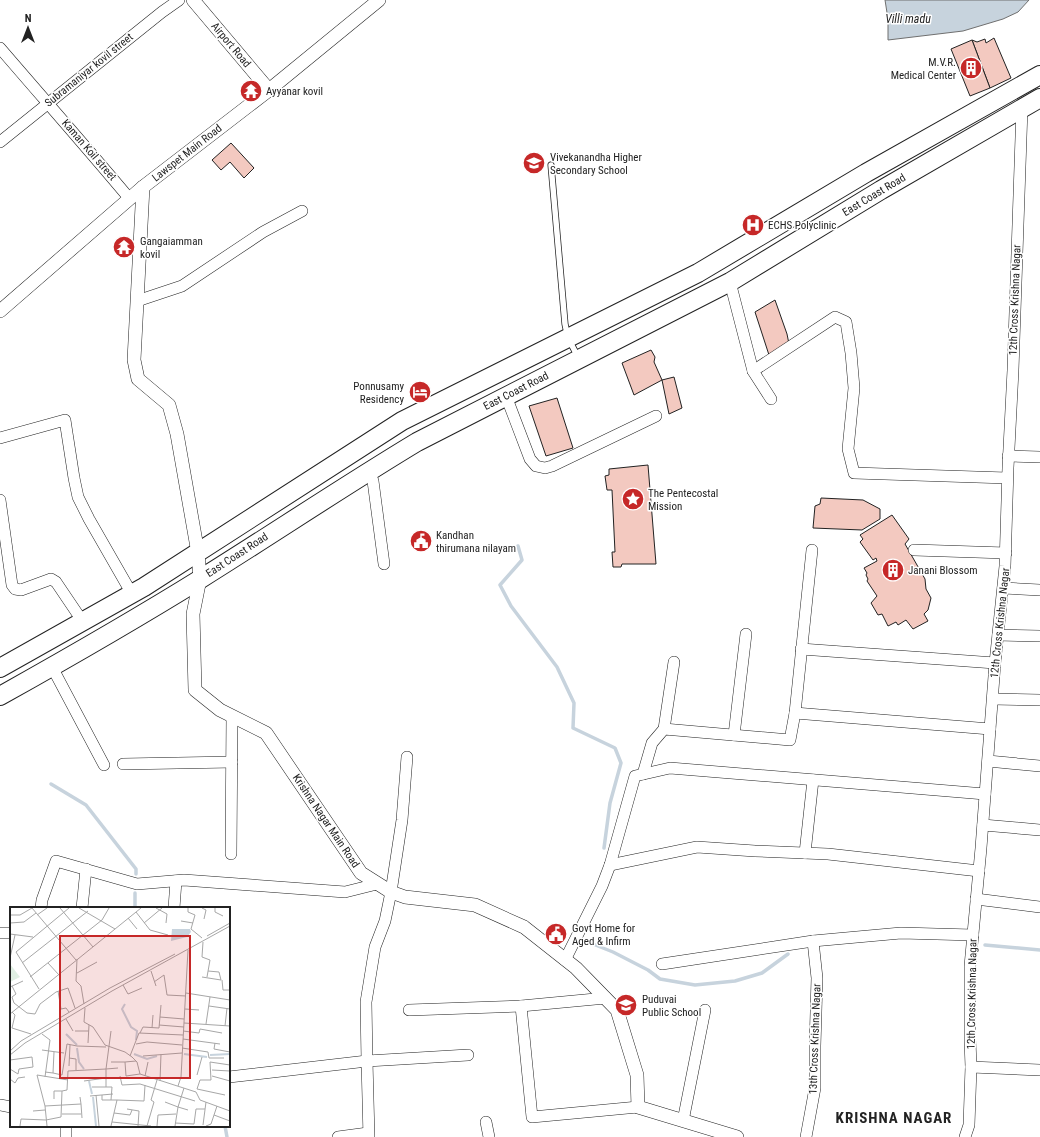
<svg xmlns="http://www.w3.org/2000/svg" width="1040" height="1137" viewBox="0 0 1040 1137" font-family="'Roboto Condensed',sans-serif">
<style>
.water{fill:#c7d3dd;stroke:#6f6f6f}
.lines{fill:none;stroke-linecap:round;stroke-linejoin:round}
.stream{stroke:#c7d3dd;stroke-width:3.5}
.building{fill:#f3c9c0;stroke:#222}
.service-casing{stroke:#222;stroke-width:7}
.minor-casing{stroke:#222;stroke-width:12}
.tertiary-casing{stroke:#222;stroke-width:14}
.trunk-casing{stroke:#222;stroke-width:20}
.service{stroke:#fff;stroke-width:5.5}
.minor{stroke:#fff;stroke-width:11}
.tertiary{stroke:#fff;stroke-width:13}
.trunk{stroke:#fff;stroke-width:18}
.labels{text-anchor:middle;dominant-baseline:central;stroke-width:3;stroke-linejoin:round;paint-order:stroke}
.street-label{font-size:11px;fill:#222;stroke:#fff}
.poi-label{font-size:11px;fill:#222;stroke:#fff;text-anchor:start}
.water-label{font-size:12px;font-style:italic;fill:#222;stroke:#fff}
.district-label{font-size:15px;font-weight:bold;letter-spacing:1px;fill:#222;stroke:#fff}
.inset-river{fill:none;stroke:#c7d3dd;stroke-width:2}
.inset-road{fill:none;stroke:#a7a7a7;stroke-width:1}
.view{fill:#c62828;fill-opacity:0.15;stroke:#c62828;stroke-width:2}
.inset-edge{fill:none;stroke:#222;stroke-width:2}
</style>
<rect width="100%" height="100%" fill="#fff"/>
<!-- water -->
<polygon class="water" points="885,0 1029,0 1018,12 1003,19 963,31 888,40 888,19"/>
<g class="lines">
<!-- stream -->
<g class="stream">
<polyline points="518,546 522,560 500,585 511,606 557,667 574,703 573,728 615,748 621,763 610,803 604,848"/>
<polyline points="51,784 86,805 136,869 136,874"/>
<polyline points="135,908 135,893"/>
<polyline points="593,944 613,952 648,970 660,979 695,985 735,981 762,973 788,954"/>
<polyline points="985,945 1040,950"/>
<polyline points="225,1126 227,1137"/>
</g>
</g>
<!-- building -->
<g class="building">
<polygon points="994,38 1011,78 990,88 972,40 977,42 985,39 986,43"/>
<polygon points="972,40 990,88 970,96 951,49"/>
<polygon points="231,143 254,168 244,178 230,162 221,170 212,160"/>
<polygon points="775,300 787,334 789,344 769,355 755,312"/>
<polygon points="651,350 655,357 654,362 662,380 634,395 622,363"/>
<polygon points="674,377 682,408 669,414 662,380"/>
<polygon points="557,398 573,448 546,456 529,406"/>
<polygon points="648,465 656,564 622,564 621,567 613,567 612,552 615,552 612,490 607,490 605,476 609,475 609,469"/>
<polygon points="821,498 863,500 880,509 880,519 862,530 813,528 815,506 820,504"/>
<polygon points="892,515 909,539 905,544 925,579 926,589 931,598 928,610 924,614 928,621 913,629 906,620 898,625 896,622 888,626 882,614 878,615 871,603 877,596 867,581 868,579 866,575 867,573 864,568 877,561 876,558 873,560 860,542 863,539 860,535"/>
</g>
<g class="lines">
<!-- service casing -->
<g class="service-casing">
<polyline id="service" points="551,165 565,324 568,338 578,357"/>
</g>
<!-- minor casing -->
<g class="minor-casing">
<g id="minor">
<path d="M0,48C43,98 87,148 129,198"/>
<polyline points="0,142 162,12 179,0"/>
<polyline points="730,282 753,371 771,399"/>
<polyline points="137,301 182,286 263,232 302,211"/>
<polyline points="753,371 835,317 846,322 851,353 854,388 848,449 854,473 1007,478"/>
<polyline points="506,396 530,459 536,466 545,468 552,466 656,416"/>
<polyline points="0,438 65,420 74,478 78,497 89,519 132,594"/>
<polyline points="1008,456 1040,457"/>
<polyline points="369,471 373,481 384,564"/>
<polyline points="0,500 12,585 15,589 21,590 51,579 56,582 83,622"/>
<polyline points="914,550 1006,553"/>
<polyline points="1003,588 1040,590"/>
<polyline points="998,635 1040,636"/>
<polyline points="801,649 995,663"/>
<polyline points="52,667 104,765"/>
<polyline points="993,699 1040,700"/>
<polyline points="795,713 990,729"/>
<polyline points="664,729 674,662"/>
<polyline points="734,735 746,634"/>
<polyline points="407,757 402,820 391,892 385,921 375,947 366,1002 367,1061 468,1055"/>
<polyline points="988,761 1040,766"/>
<polyline points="123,764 232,762"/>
<polyline points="643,774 652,743 664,729 790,740 795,713 812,550"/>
<polyline points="983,825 1040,830"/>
<polyline points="805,853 813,780"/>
<polyline points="231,854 232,716"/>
<polyline points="610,865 697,847 755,851 828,854 979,871"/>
<polyline points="976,899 1040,907"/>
<polyline points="41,908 42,900 56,861 137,884 184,880 345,892 377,884"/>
<polyline points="82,908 86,869"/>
<polyline points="174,908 176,881"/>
<polyline points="0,933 11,933"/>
<polyline points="565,960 602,886 610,865 635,776 670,768 985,794"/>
<polyline points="662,964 813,941 901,933 973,935"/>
<polyline points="606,998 521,1006 532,1117 638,1107"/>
<polyline points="409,1010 521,1006"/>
<polyline points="971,1067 1040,1070"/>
<polyline points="229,1077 367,1061 369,1137"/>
<polyline points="0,1105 11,1107"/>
<polyline points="683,1121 705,1010"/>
<polyline points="486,1122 489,1137"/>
<polyline points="66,1126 66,1137"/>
<polyline points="338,1137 368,1133"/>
<polyline points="806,1137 815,1088 815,1046 817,978 813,941"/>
<polyline points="965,1137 969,1125 971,1067 970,1040 970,966 981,848 995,663 1005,566 1008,468 1013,370 1022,108"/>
</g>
</g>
<!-- tertiary casing -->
<g class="tertiary-casing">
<g id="tertiary">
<polyline points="193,0 269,90"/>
<polyline points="143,187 134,360 138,379 169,405 177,434 198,553 200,579 193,614 195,690 220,710 266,733 361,873 391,892 405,897 475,905 524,927 576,968 617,1010 637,1075 638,1107 737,1137"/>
<polyline points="0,311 143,187 269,90 379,0"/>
</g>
</g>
<!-- trunk casing -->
<g class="trunk-casing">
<g id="trunk">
<polyline points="0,668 144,587 402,421 698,273 866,173 1040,75"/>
<path d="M0,696C68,658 136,619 202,578C274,533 344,486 417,442L730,282L881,190L1040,98"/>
</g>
</g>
<!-- service -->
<use href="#service" class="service"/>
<!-- minor -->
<use href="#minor" class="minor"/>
<!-- tertiary -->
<use href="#tertiary" class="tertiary"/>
<!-- trunk -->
<use href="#trunk" class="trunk"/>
</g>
<!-- icons -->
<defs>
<g id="building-disc" transform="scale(1.15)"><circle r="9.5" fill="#c62828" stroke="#fff"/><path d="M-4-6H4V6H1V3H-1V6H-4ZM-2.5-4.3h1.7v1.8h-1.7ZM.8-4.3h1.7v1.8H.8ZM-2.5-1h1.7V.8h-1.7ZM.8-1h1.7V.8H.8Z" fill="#fff"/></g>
<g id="temple-disc" transform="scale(1.15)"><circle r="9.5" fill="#c62828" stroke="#fff"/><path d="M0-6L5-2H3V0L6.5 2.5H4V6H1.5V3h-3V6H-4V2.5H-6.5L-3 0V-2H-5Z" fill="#fff"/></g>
<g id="school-disc" transform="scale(1.15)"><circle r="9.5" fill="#c62828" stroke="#fff"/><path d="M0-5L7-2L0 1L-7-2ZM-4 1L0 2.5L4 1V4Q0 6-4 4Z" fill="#fff"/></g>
<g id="hospital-disc" transform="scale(1.15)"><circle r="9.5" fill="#c62828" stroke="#fff"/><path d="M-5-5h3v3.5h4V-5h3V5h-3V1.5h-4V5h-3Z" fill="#fff"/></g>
<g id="hotel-disc" transform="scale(1.15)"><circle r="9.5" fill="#c62828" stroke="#fff"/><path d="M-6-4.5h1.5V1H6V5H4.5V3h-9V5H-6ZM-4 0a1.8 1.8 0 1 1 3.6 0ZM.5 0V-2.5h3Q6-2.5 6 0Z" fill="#fff"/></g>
<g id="sight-disc" transform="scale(1.15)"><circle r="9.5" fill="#c62828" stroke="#fff"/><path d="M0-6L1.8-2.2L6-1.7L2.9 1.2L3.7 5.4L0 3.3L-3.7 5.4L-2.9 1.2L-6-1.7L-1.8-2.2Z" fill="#fff"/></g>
<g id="civic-disc" transform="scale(1.15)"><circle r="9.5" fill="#c62828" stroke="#fff"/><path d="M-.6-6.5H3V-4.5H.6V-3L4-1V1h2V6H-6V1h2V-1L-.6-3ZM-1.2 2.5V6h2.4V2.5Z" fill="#fff"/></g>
</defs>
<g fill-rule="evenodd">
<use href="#building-disc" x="971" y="68"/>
<use href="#temple-disc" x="251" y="91"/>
<use href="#school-disc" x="534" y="163"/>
<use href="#hospital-disc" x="753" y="225"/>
<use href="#temple-disc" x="124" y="247"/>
<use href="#hotel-disc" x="420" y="392"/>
<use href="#sight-disc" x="633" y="499"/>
<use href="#civic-disc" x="421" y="541"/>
<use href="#building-disc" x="893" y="570"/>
<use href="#civic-disc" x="556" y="934"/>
<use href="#school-disc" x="626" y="1005"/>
</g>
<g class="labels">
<!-- street labels -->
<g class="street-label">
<text transform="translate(231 45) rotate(50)">Airport Road</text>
<text transform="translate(89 70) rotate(-39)">Subramaniyar kovil street</text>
<text transform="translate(89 150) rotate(49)">Kaman Koil street</text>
<text transform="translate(187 153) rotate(-38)">Lawspet Main Road</text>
<text transform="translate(874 195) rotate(-31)">East Coast Road</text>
<text transform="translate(1015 300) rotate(-88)">12th Cross Krishna Nagar</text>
<text transform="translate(516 391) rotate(-27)">East Coast Road</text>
<text transform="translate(237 555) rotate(-33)">East Coast Road</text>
<text transform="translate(1000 623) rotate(-84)">12th Cross Krishna Nagar</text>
<text transform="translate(326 821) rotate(56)">Krishna Nagar Main Road</text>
<text transform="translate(972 994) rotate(-89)">12th Cross Krishna Nagar</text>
<text transform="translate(815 1039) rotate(-88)">13th Cross Krishna Nagar</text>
</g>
<!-- poi labels -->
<g class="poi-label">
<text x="956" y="62" text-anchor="end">M.V.R.<tspan x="956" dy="13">Medical Center</tspan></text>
<text x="266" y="91">Ayyanar kovil</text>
<text x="550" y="157">Vivekanandha Higher<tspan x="550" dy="13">Secondary School</tspan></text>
<text x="768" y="225">ECHS Polyclinic</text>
<text x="140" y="241">Gangaiamman<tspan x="140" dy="13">kovil</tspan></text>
<text x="404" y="386" text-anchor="end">Ponnusamy<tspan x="404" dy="13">Residency</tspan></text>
<text x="648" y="493">The Pentecostal<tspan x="648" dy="13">Mission</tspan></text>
<text x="436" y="535">Kandhan<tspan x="436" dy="13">thirumana nilayam</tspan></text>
<text x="908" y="570">Janani Blossom</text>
<text x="572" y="928">Govt Home for<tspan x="572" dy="13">Aged &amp; Infirm</tspan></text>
<text x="642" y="999">Puduvai<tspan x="642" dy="13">Public School</tspan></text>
</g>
<!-- water labels -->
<g class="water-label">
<text x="908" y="19">Villi madu</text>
</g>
<!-- district labels -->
<g class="district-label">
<text x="894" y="1118">KRISHNA NAGAR</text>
</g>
</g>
<!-- overview -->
<g transform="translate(10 907)">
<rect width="220" height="220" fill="#fff"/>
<path d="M0,57L10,70L0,75Z" fill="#e0efe3"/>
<path d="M162,22H180L181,25L177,30L161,34Z" fill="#c7d3dd"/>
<path class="inset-river" d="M115,97L112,102L121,120L127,124L126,133M56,127L67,138M67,141L69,155L74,162M124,147L137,152L147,149M174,147L197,150M200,148L220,147M79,174L82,187M83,190L86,219"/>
<path class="inset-road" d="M22,1L66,53M50,1L83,40M69,1L105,22M146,1L157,7L156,16M178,1V5L185,8L181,22L192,31M192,1L196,3L194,12M205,1V5L213,9M126,5L140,23L158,28M0,8H10L22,1M27,8L37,1M118,11L127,22M171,14L183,16M0,16L14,15L26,6M134,16L152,1M0,27L23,30M197,29L220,16M193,35L192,50L200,53L197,70M6,45L59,1M6,45L29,82M0,51L5,28M67,52L66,74L71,79L74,97M12,56L78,4M38,56L49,68M141,64L146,79M67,66L87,55M20,70L92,13L99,1M192,70L211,73L209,65L198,64M212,73L213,83H220M144,75L154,68L157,88L176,89M113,78L118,87L132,81M2,79L6,87L2,90L4,96L17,106L25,107L30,97L46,85L58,81L65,101M0,80L13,74M48,84L51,102L56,101L59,105M176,86L220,93M199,99L220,102M75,101L74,115L83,120L95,138L115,145L122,150L127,155L130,167L186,185L190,193L220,204M175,102L189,103M2,105L5,108L2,121L21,127M0,107L131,1M150,110L174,112M56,112L63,124M174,116L220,119M196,117L200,90M149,118L174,120M215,119L217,101M142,121L143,108M65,124H79M101,124L96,162L108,161M173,124L189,126L190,122L212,126M130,126L133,120L149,121L151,98M32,127L40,133L35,170M173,132L210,137M78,136L79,118M205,136L204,142L220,145M126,137L137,135L172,138M172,141L198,145L199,151H214M32,143L54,146M0,144L11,134L100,81L165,47M0,148L15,136L102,84L220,19M120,149L129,126L173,128M133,149L172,146M59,151L66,152V163M0,153L22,150L23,160L9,162L8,167L0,162M126,154L115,155L116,169L130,167M101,155H115M59,159L60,138M202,163L220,164M35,165L43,166L44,145M43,166L52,168L57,137L67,139L96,140M187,168L192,150M110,169L112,178L130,177L185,194M135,169L138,155M202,169L220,174M0,172L5,176L8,171L15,170M58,173L27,168L35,199L71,197L70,190M74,174L96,171M150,174L151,147M168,179L171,170L178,43M82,180H102L101,193H107M187,182L190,173H201L200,155L220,158M187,182L215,188M52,184L57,183L58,164L96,162V180M86,188L89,219M92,188V193H101M80,189L103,187M155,195L168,200L174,181M71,197L72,211M35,199L37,219M117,202L129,204L128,219M23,204L35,203M104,206L120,208L122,203M52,207H71M204,208L220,214M102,215L141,219M165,216L184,217L186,202H195M193,218L196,195M10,219L11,212L36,213L51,210L52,184H44V192M101,219L107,193L134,194L135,178M137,219L144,195L141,193L147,173M147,219L148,208L166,207M165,219L168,200L178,203M196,219L201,217L207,199"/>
<path class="view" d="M50,29H180V171H50Z"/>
<rect width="220" height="220" class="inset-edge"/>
</g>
<!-- north arrow -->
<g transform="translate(28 28)" stroke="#ffffff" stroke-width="3" paint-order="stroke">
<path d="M0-3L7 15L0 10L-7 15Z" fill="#222222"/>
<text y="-6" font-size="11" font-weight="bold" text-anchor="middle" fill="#222222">N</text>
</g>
</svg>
